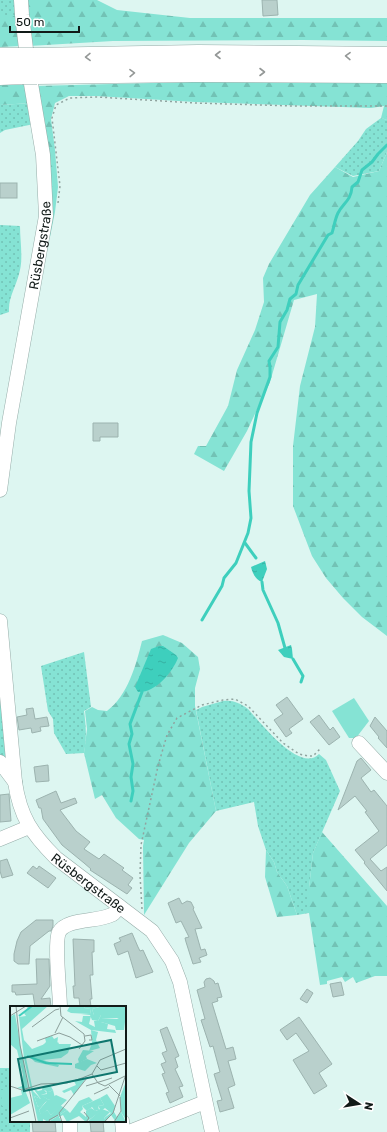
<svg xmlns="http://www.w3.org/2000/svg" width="387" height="1132" viewBox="0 0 387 1132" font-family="Rubik,sans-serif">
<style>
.green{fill:url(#green-dots)}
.forest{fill:url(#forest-firs)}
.pitch{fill:#85e3d4}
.water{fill:url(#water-ripples)}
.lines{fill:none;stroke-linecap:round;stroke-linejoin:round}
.stream{stroke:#3ecfbd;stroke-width:3}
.building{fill:#b9d0cc;stroke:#9cb3af}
.minor-casing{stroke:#95aca8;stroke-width:15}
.highway-casing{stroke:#95aca8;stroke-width:21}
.path{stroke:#90a39f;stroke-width:1.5;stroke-dasharray:2 3;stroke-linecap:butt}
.minor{stroke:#fff;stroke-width:14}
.highway{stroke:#fff;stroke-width:20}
.highway-bridge-casing{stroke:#95aca8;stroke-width:21;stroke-linecap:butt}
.highway-bridge{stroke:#fff;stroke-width:20}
.oneway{stroke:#949897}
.labels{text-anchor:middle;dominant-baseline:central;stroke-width:3.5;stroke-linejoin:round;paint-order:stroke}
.street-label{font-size:13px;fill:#111a18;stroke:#fff}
.inset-river{fill:none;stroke:#3ecfbd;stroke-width:2}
.inset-road{fill:none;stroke:#8b9e9a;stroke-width:1}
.view{fill:#0f766e;fill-opacity:0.15;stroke:#0f766e;stroke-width:2}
.inset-edge{fill:none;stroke:#111a18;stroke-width:2}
</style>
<defs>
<pattern id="green-dots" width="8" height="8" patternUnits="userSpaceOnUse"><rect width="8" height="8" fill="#85e3d4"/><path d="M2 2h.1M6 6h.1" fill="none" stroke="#72c2b5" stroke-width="1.8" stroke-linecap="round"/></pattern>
<pattern id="forest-firs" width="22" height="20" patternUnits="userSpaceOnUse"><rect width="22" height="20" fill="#85e3d4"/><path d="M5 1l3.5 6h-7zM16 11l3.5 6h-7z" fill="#72c2b5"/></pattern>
<pattern id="water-ripples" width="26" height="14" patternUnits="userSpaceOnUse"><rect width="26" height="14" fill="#3ecfbd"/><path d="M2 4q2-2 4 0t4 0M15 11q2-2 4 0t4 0" fill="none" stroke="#35b1a2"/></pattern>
</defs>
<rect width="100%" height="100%" fill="#ddf6f1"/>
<!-- green -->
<g class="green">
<polygon points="0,0 17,0 18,16 0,16"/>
<polygon points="31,103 34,124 5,130 0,133 0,105"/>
<polygon points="381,118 387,120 387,152 379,171 353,176 335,167 358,141 366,129"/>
<path d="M0,225L20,226C20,240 23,257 20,270C17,285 8,297 9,312L0,315Z"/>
<polygon points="0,647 6,760 4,759 0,755"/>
<path d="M84,652L91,707L84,711C86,726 87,738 84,753L66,754L54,733L53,719L48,711L41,666Z"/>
<path d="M223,701C233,700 240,703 248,709C260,722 300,774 319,754L326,760L340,791L313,853L309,888V913L297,915L287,886L277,872L274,862L266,850L258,826L254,802L216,811L196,710L202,707Z"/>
<polygon points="0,1068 11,1068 11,1121 30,1121 30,1132 0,1132"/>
</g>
<!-- forest -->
<g class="forest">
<polygon points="25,0 97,0 117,10 190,18 387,18 387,41 303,40 113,41 29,46"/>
<polygon points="0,16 18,16 21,46 0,47"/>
<polygon points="190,82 387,82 387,120 381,118 384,106 371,108 195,102 96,96 69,96 55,103 51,119 55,150 58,187 55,212 50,237 47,229 35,86"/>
<polygon points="0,85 28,85 31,103 0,105"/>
<polygon points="387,152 387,636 362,617 343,598 326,578 312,556 293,506 293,446 300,386 315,327 317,294 294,300 270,382 247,431 224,471 194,454 198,446 206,446 228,406 237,370 255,330 264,302 263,278 269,264 310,195 335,167 353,177 379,171"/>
<path d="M163,635L182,643L198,657L200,669L195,688V706L216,811L189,843L144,915L143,846L144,840L139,839L116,818L102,795L95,799L84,753L87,729L85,711L92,707L98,710L107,711C128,695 136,665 142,641Z"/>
<polygon points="322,832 387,906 387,976 375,976 356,983 353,977 345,982 342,977 327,981 327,984 320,985 309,913 309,888 313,853"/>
<polygon points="266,850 274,862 277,872 287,886 297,915 277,917 265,877"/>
</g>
<!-- pitch -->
<g class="pitch">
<polygon points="354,698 369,721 356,738 349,738 332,711"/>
<polygon points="9,1089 10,1105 2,1106 1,1090"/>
</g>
<!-- water -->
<g class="water">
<path d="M265,561L267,569L262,582C255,579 253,574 251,567Z"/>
<polygon points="291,645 292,649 293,659 284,657 278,650"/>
<path d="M159,646H163L176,655L178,658C172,673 155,693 138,692L135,687L151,649Z"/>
</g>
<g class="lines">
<!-- stream -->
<g class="stream">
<polyline points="245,543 256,558"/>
<polyline points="262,582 263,590 278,623 285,648"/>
<path d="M202,620L222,586L224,578L236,563L248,533L251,518L249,491L251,442L257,413L270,377V367L269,361L278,347L280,322L287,310L290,299L296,294L298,285L328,235L332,233C334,227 335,219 338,213C343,203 351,201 352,187L358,182L362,170L372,162L378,154L387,145"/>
<polyline points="293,659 303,676 301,682"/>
<polyline points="131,801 133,791 131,777 133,764 129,744 132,734 130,724 142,692"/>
</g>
</g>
<!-- building -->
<g class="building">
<polygon points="262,0 277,0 278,15 263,16"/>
<rect x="0" y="183" width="17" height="15"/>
<polygon points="93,423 118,423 118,437 100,437 100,441 93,441"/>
<polygon points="287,697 303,719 289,729 292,733 286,737 274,720 283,714 276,705"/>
<polygon points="33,708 35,719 47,717 49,726 40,727 41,731 32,733 31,728 19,730 17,717 27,715 26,709"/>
<polygon points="319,715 330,730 333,727 340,737 329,745 310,722"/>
<polygon points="375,717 387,731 387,748 378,738 379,737 370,726"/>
<polygon points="361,758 371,770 361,778 371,792 374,790 387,806 387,845 370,859 381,871 387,867 387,891 364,863 365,862 355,850 379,831 365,812 367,811 355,796 338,810 357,761"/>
<polygon points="48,765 49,781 36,782 34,767"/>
<polygon points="56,791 61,803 75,798 77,803 60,810 76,831 90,842 84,849 99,859 104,854 124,868 122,870 133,878 128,885 132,888 127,894 90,870 91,869 84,863 62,845 43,819 41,808 39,808 36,800"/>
<polygon points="9,794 11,821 0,822 0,795"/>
<polygon points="7,859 13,875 2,878 0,871 0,861"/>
<polygon points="33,866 37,869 39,866 56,878 48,888 27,873"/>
<polygon points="179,898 182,904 187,901 191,902 194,908 193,909 202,928 195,929 201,950 205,949 207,955 199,958 201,962 193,964 186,942 185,938 189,937 181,921 176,923 168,903"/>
<polygon points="36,920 53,920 53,926 51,931 49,931 30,946 29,964 18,964 14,961 14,954 17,941 21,932"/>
<polygon points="132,933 138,947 140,951 143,950 153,972 136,978 128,951 118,955 114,944 121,941 119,938"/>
<polygon points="73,939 94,940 94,952 92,952 93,975 90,975 92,999 90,999 91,1007 80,1007 79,998 74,998 73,986 75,986"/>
<polygon points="36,959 49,959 50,986 41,999 50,998 51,1007 35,1007 33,994 16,995 15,992 12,992 12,985 37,984"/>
<polygon points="210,978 214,981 215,984 218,983 222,997 217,998 218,1001 212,1003 226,1049 233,1047 236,1059 228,1061 235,1085 228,1088 234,1108 220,1112 217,1101 222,1100 214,1074 220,1072 213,1046 210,1047 201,1020 205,1019 197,990 205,987 204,982 206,979"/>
<polygon points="341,982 344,995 333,997 330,984"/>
<polygon points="307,989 313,993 307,1003 300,999"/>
<polygon points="299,1017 332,1064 319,1073 327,1086 314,1094 293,1060 309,1051 296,1033 287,1040 280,1030"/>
<polygon points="167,1027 179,1056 175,1058 178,1067 175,1069 183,1086 179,1087 183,1097 170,1103 166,1093 169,1092 162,1074 165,1073 161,1064 166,1062 162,1053 167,1051 160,1030"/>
<polygon points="32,1121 55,1121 56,1132 33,1132"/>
<polygon points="90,1121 103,1121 104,1132 91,1132"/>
</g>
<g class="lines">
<!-- minor casing -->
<g class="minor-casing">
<g id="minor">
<path id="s1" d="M0,490L9,423L46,216L43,155L28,66L22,15L21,0"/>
<path id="s2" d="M0,621L15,782C20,817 32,834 56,858L152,931L172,961L180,982L212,1132"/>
<polyline points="359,743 387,773"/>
<polyline points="0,762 15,782"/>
<polyline points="0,839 29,827"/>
<path d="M60,1007C60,993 54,943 59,932C67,918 98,922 111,915C115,914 117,909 119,906"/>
<polyline points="70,1121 70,1132"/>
<polyline points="122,1121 123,1132"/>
<polyline points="129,1132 205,1102"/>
</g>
</g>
<!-- highway casing -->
<g class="highway-casing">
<g id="highway">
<polyline points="0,58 18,58"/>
<polyline points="34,58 198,55 387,57"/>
<polyline points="37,74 193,72 387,73"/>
<polyline points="0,75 22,74"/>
</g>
</g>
<!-- path -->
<g class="path">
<polyline points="58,203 60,186 52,118 56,105 70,98 97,97 195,103 294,106 387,106"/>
<polyline points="142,909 140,875 141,845 158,766 167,735 177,718 202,705 223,700 235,699 248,706 283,743 299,754 308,756 313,756 321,748"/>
</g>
<!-- minor -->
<use href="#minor" class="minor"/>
<!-- highway -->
<use href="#highway" class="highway"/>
<!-- highway-bridge casing -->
<g class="highway-bridge-casing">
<g id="highway-bridge">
<polyline points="18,58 34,58"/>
<polyline points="22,74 37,74"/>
</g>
</g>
<!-- highway-bridge -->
<use href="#highway-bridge" class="highway-bridge"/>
</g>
<!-- one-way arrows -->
<defs><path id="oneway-chevron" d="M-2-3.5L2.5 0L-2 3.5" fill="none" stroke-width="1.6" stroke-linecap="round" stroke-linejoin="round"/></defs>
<g class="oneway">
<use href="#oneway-chevron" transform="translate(218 55) rotate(180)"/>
<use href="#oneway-chevron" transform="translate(348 56) rotate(-179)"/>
<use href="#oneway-chevron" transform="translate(88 57) rotate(179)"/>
<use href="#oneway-chevron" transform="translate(262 72)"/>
<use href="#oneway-chevron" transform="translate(132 73) rotate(-1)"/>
</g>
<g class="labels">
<!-- street labels -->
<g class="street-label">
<text stroke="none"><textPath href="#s1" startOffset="248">Rüsbergstraße</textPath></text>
<text stroke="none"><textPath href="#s2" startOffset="291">Rüsbergstraße</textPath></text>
</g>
</g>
<!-- overview -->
<g transform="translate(10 1006)">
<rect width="116" height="116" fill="#ddf6f1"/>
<path d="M60,0H75L74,2L81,3L80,8L61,7L57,5ZM93,0H116V8L112,12H91V16L98,18L97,23L105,24L106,27L81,24L65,15L72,16L73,10H81L79,18L85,21L84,15H88L91,9H84L82,3ZM42,30L44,33L48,31L47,39H33L36,36L35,32ZM73,44L84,45L76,50L77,53L69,57L68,53ZM77,71L64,89L61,84L54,87L52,85L66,79L64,75ZM40,79L43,84L39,86L34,84L37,87L31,89L39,94L46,89L57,94L41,109L37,104L31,109L29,104L37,95L28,101L24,90L31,93L22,81L28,85L32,84L33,80ZM11,84H15L20,97L0,109V92L12,89ZM97,88L105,100L104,106L107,111L111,106L116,116H106L101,109L96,115L94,112L101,107L95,102L76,116L69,110L57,116L53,109L49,111L52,116L40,115L57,104L60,107L69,95L79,91L83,95L72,100L73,103L70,106L76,111V105L81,102L86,105L90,103L88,100L94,99L90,92Z" fill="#85e3d4"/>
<path d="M17,0H38L12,23L14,34L22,43L35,38L44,39L48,36L49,38H61L58,47L51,52L33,54L49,59L48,61L25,56L19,50L16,52L23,85L31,93L24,90L28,101L37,94L29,104L31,108L37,104L41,109L50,99L57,104L38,116L33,113V116H28L14,52L9,11L16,10L14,7L18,4ZM75,0H93L82,3L84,9H91L88,15L82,14L80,9L71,8H80L81,3L74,2ZM5,8L18,82L13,83L7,82L12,80L13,69L7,44L0,38V11ZM116,8L114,24H106L105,20L91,16V12L107,13ZM81,24L88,26L86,34L90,42L79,45L82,37ZM77,53L87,57L81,59L75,65L65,62V58ZM115,78L116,80V114L111,106L110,91ZM36,83L39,86L43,84L45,92L39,94L30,89L37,88ZM90,92L94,99L88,100L89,104L85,105L82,101L77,105L72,100ZM92,103L100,106L94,112L96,115L77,116Z" fill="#85e3d4"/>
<path class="inset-river" d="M9,10L22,0M17,50L36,57L62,58"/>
<path class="inset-road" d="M6,0L10,39L26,116M50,0L51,10L74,28L75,35L69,43M0,10L16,0M22,21L45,4L49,3M45,27L53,11M75,30L81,29L82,34H79M27,35L49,27L60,31L72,39M87,60L91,64L116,57M82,68L88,77L95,80L115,70M99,79L110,90M0,80L12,84L31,78L57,77L72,72L82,68L90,54L116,43M76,80L102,72M84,88L99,81M74,106L79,112L76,116M0,112L19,105M40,116L39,114L48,109M52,116L49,107L77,72M94,116L103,107L116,68M104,116L111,105L110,91"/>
<path class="view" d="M101,34L107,66L14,85L8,53Z"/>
<rect width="116" height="116" class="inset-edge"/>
</g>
<!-- north arrow -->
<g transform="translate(359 1104) rotate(102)" stroke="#ffffff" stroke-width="3" paint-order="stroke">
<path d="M0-3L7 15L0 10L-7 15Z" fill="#111a18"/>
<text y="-6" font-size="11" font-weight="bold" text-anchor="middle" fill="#111a18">N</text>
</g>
<!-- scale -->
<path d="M10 26v6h69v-6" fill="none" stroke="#111a18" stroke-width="2"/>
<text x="16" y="26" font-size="12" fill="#111a18" stroke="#ffffff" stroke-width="3" paint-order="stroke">50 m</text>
</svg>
